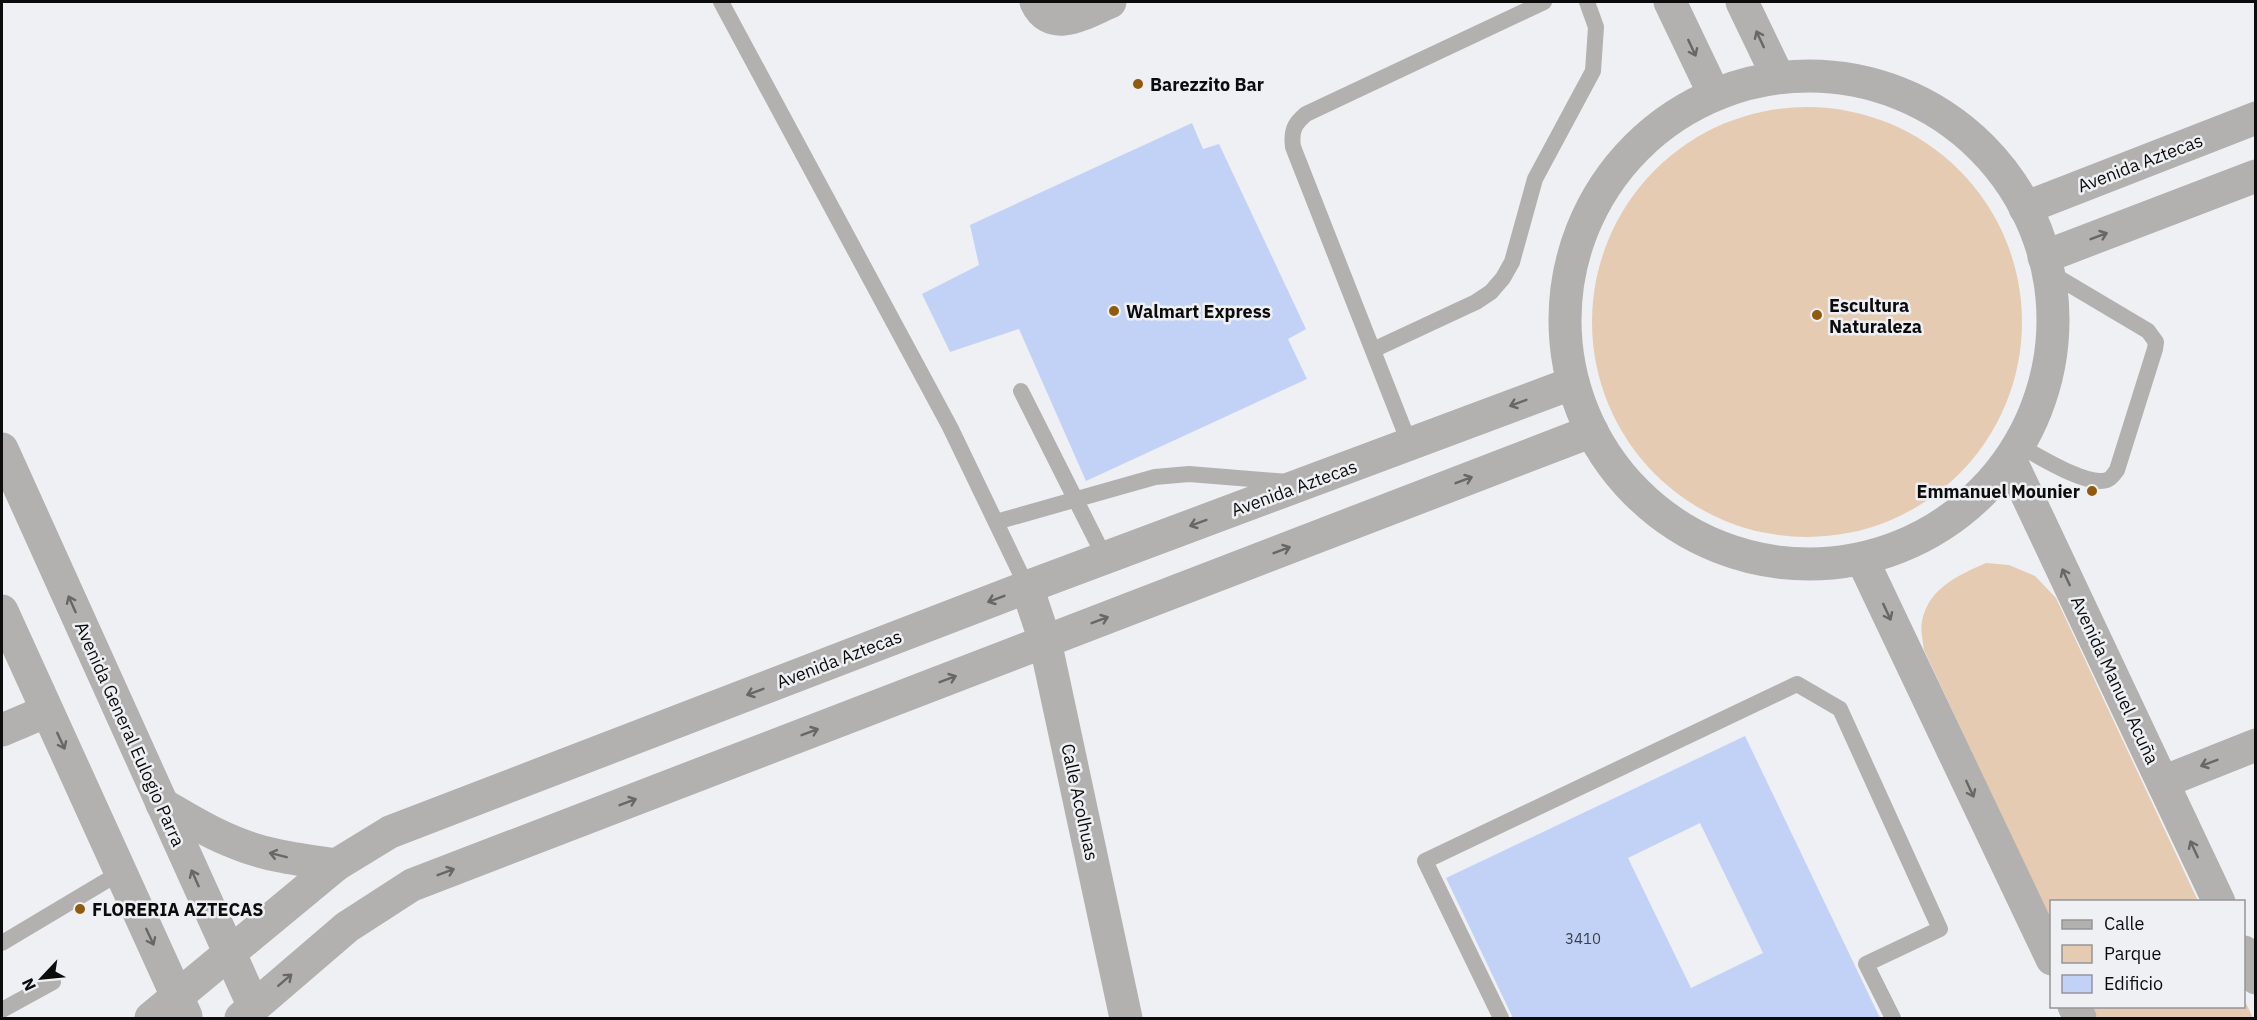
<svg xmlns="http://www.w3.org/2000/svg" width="2257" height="1020" viewBox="0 0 2257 1020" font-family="'IBM Plex Sans',sans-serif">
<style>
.green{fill:#e4cbb1}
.building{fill:#c2d2f7;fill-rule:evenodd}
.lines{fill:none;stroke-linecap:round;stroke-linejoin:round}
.service{stroke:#b2b1b0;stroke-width:16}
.minor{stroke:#b2b1b0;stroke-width:33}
.tertiary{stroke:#b2b1b0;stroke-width:33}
.oneway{stroke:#676767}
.poi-dot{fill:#905b0e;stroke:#eff0f4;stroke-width:2}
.labels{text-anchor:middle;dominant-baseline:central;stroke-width:5;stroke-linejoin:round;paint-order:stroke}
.number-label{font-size:15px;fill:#3a3e48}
.poi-label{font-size:18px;font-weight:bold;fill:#0c0c0d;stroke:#eff0f4;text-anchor:start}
.street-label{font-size:18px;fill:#0c0c0d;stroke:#eff0f4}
</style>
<rect width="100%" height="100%" fill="#eff0f4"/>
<!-- green -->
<g class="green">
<circle cx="1807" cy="322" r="215"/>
<path d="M1986,563L2009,565L2035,576L2056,598L2198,901L2052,902L2051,921L1924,650C1923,641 1920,630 1922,621C1929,588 1957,576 1986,563Z"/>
<polygon points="2244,999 2253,1018 2097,1018 2092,1007 2244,1006"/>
</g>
<!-- building -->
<g class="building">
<polygon points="1192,123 1203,149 1219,144 1306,329 1288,339 1307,379 1086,481 1019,329 950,352 922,294 979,265 970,225"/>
<path d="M1745,736L1880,1018H1513L1446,878ZM1700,823L1763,953L1691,988L1628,858Z"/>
</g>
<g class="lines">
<!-- service -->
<g class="service">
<polyline points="721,2 950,427 1027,587"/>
<polyline points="1373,350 1476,302 1491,292 1503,278 1512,262 1535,179 1593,71 1596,27 1587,2"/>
<polyline points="1021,391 1105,558"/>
<path d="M1410,445L1293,147C1291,131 1294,124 1306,114L1544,2"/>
<path d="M2018,445C2037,455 2087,487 2107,480C2111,479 2114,474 2117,470L2155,349L2156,342L2148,331L2047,271"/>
<polyline points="996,522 1155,477 1189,474 1288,482"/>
<polyline points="2,943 121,872"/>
<polyline points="2,1010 53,982"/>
<polyline points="1501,1018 1425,861 1797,684 1840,709 1940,929 1866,964 1893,1018"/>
</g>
<!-- minor -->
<g class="minor">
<path d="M1036,2C1051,35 1086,12 1110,2"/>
<polyline points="1670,2 1714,94"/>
<polyline points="1742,2 1778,77"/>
<polyline points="1027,587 1045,641 1126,1018"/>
<polyline points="2,730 47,711"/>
<polyline points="2163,782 2256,745"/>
</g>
<!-- tertiary -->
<g class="tertiary">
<circle cx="1809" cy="320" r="244"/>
<polyline points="2025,208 2256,118"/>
<polyline points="2044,257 2256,176"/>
<polyline points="2,449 254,1007"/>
<polyline points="2010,459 2219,902"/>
<polyline points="1862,559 2052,959"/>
<polyline points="2,611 186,1016"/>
<path d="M162,804C186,818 209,833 236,843C267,856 302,860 336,865"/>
<polyline points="2244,952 2256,978"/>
<polyline points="2074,1006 2080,1018"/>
<polyline points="151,1018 336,865 390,832 1027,587 1573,383"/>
<polyline points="241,1018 347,927 412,885 1592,431"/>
</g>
</g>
<!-- one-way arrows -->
<defs><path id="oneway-shaft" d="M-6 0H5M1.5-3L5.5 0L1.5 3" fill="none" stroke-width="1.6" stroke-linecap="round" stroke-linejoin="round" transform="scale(1.5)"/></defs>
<g class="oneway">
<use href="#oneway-shaft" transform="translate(1760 39) rotate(-115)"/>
<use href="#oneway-shaft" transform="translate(1692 48) rotate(65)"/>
<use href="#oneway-shaft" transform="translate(2099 236) rotate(-21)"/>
<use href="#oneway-shaft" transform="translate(1518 403) rotate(159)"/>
<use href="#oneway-shaft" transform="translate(1464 480) rotate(-21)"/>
<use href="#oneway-shaft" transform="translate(1198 523) rotate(160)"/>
<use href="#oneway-shaft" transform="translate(1282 550) rotate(-21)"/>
<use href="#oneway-shaft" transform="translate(2066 577) rotate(-115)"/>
<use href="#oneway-shaft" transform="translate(996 599) rotate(159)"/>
<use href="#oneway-shaft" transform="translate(72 604) rotate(-114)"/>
<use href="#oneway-shaft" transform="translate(1887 612) rotate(65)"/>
<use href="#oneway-shaft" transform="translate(1100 620) rotate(-21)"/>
<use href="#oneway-shaft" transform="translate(948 679) rotate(-21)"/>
<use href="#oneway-shaft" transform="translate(755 692) rotate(159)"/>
<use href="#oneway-shaft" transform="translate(810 732) rotate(-21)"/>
<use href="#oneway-shaft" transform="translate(61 741) rotate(65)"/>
<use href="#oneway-shaft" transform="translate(2209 763) rotate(159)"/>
<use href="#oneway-shaft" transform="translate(1970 789) rotate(65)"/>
<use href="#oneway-shaft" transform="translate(628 802) rotate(-21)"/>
<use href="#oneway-shaft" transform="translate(2194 849) rotate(-115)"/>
<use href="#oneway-shaft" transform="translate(278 855) rotate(-166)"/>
<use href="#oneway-shaft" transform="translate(446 872) rotate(-21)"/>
<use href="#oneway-shaft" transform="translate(195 878) rotate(-114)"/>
<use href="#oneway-shaft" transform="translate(150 937) rotate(65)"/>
<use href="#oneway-shaft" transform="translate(285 980) rotate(-41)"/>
</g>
<!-- markers -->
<g class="poi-dot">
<circle cx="1138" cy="84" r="6"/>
<circle cx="1114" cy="311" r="6"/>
<circle cx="1817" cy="315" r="6"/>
<circle cx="2092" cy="491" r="6"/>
<circle cx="80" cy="909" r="6"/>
</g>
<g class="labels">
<!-- number labels -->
<g class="number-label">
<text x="1583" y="938">3410</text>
</g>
<!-- poi labels -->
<g class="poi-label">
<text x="1150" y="84">Barezzito Bar</text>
<text x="1829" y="305">Escultura<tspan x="1829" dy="21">Naturaleza</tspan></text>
<text x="1126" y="311">Walmart Express</text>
<text x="2080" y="491" text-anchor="end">Emmanuel Mounier</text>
<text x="92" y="909">FLORERIA AZTECAS</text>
</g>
<!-- street labels -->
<g class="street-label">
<text transform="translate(2140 163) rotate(-21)">Avenida Aztecas</text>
<text transform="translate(1294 488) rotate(-20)">Avenida Aztecas</text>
<text transform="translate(839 659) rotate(-21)">Avenida Aztecas</text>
<text transform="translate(2115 680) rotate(65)">Avenida Manuel Acuña</text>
<text transform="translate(130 734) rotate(66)">Avenida General Eulogio Parra</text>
<text transform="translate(1080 802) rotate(78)">Calle Acolhuas</text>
</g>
</g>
<!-- border -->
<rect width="2257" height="1020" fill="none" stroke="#0c0c0d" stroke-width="6"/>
<!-- legend -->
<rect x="2050" y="900" width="195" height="108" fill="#eff0f4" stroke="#949598" stroke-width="1.5"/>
<rect x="2062" y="920" width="30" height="9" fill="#b2b1b0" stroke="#949598" stroke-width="1.5"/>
<text x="2104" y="930" font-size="18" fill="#0c0c0d">Calle</text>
<rect x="2062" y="945" width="30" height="18" fill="#e4cbb1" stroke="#949598" stroke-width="1.5"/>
<text x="2104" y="960" font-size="18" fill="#0c0c0d">Parque</text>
<rect x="2062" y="975" width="30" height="18" fill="#c2d2f7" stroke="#949598" stroke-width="1.5"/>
<text x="2104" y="990" font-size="18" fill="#0c0c0d">Edificio</text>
<!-- north arrow -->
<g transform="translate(42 978) rotate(244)" stroke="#eff0f4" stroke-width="4.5" paint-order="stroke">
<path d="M0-4.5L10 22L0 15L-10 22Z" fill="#0c0c0d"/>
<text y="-9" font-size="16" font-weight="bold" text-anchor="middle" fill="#0c0c0d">N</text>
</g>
</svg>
